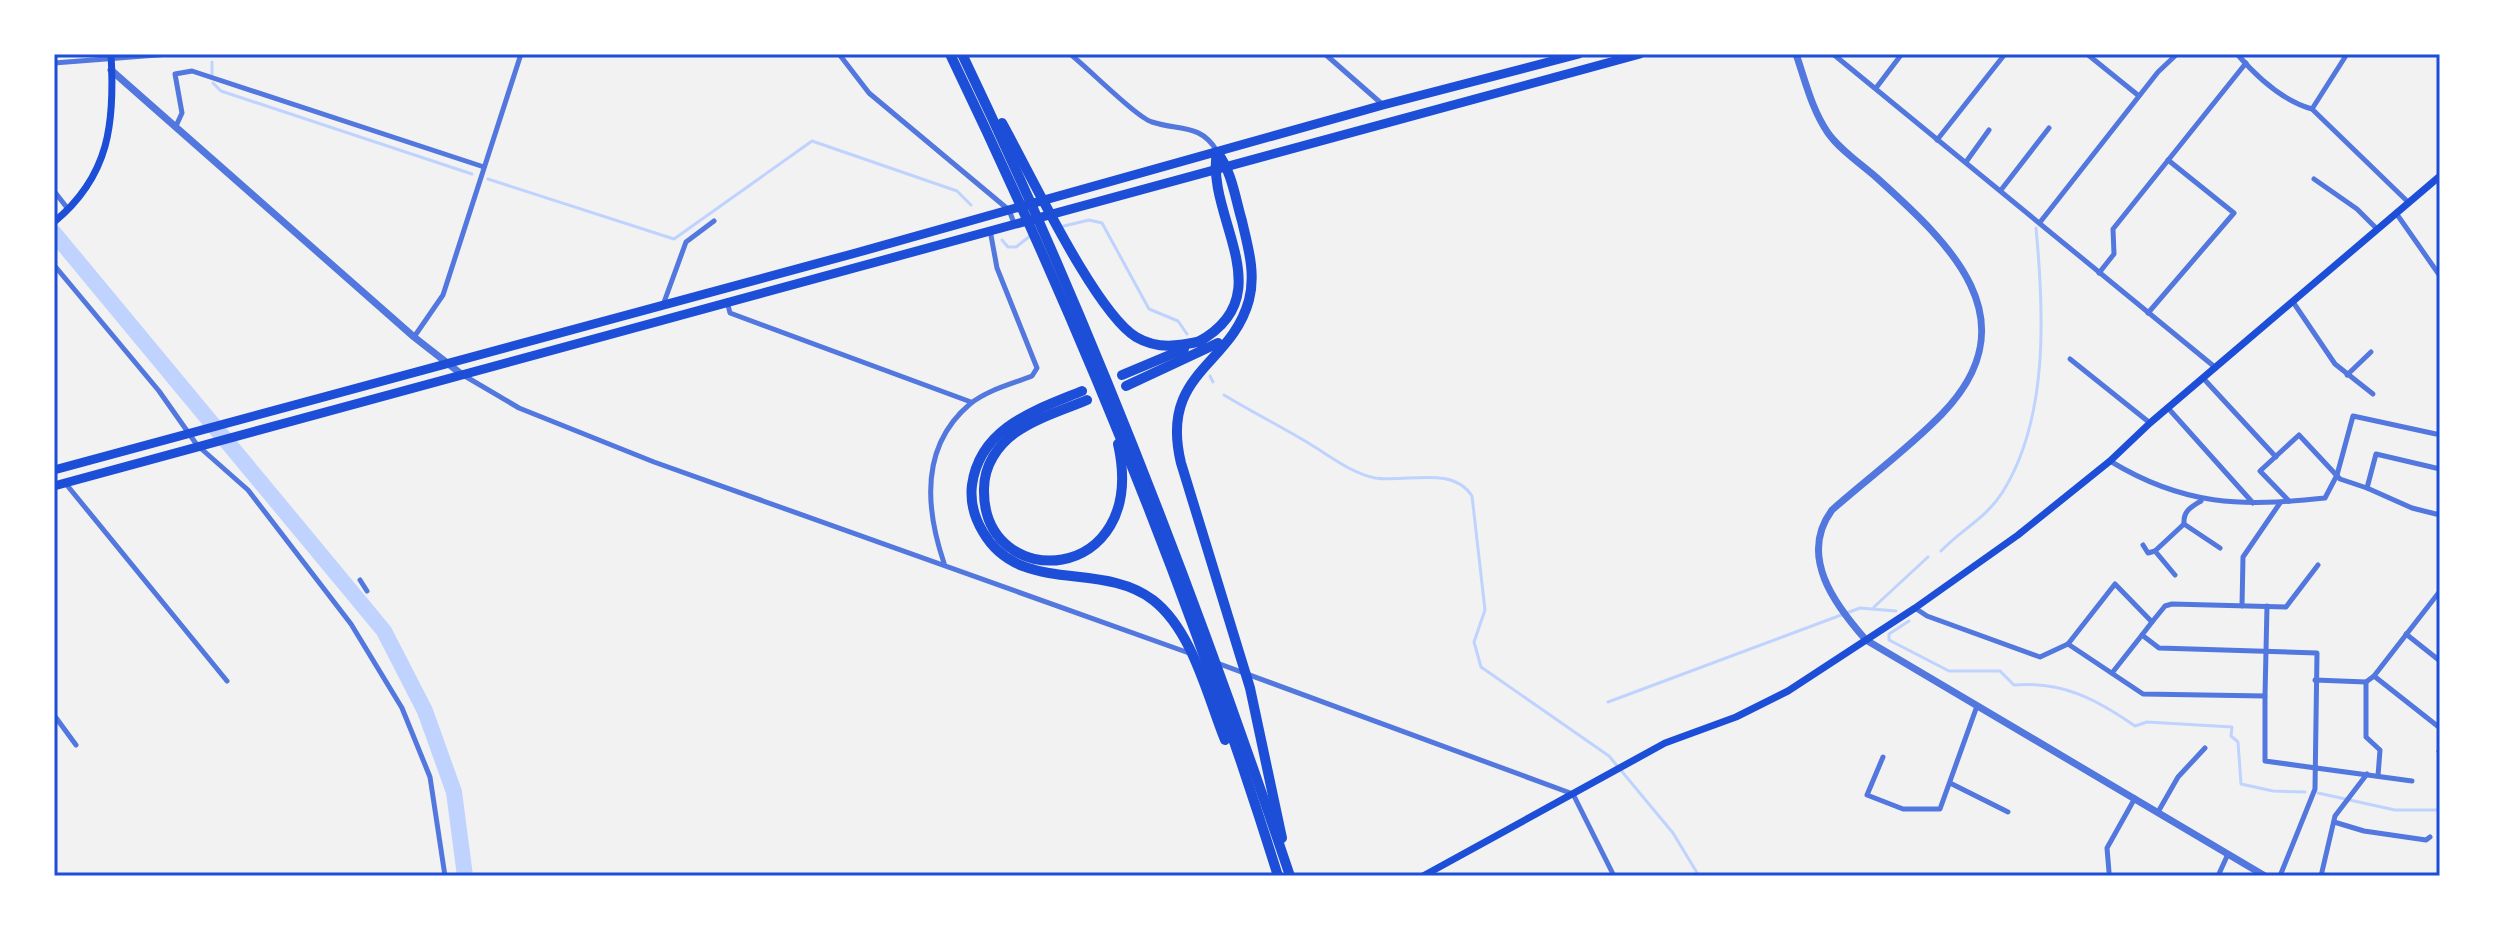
<svg xmlns="http://www.w3.org/2000/svg" width="2494" height="930" viewBox="0 0 2494 930" font-family="Manrope,sans-serif">
<style>
.lines{fill:none;stroke-linecap:round;stroke-linejoin:round}
.stream{stroke:#bfd3fe;stroke-width:3}
.river{stroke:#bfd3fe;stroke-width:16}
.minor{stroke:#5277de;stroke-width:5}
.tertiary{stroke:#5277de;stroke-width:7}
.secondary{stroke:#1d4ed8;stroke-width:7}
.trunk{stroke:#1d4ed8;stroke-width:9}
.motorway{stroke:#1d4ed8;stroke-width:10}
.neatline{fill:none;stroke:#1d4ed8;stroke-width:3}
</style>
<rect width="100%" height="100%" fill="#f2f2f2"/>
<g class="lines">
<!-- stream -->
<g class="stream">
<polyline points="212,62 212,74"/>
<polyline points="213,83 221,91 472,174"/>
<polyline points="488,179 674,239 812,141 957,191 971,205"/>
<polyline points="1060,227 1089,220 1102,223 1149,309 1178,321 1187,334"/>
<polyline points="1002,240 1008,247 1016,247 1030,236"/>
<polyline points="1210,376 1213,382"/>
<path d="M1224,395C1252,412 1282,427 1310,444C1330,456 1351,473 1375,478C1407,483 1452,465 1472,496L1485,610L1474,642L1481,667L1609,756L1673,833L1699,876"/>
<path d="M1941,551C1961,530 1986,518 2002,493C2049,419 2044,312 2036,228"/>
<polyline points="1874,607 1928,557"/>
<path d="M1909,621L1889,634V640L1949,671H2000L2014,685C2062,681 2096,699 2135,726L2147,722L2232,727L2231,736L2238,742L2241,784L2273,791L2305,792"/>
<polyline points="1608,702 1860,608 1896,611"/>
<polyline points="2318,793 2395,810 2440,810"/>
</g>
<!-- river -->
<polyline class="river" points="54,233 384,631 425,711 454,792 465,876"/>
<!-- minor -->
<g class="minor">
<polyline points="839,54 869,93 1009,210 1014,223"/>
<path d="M1070,54C1087,67 1136,117 1152,122C1179,131 1200,123 1217,151"/>
<polyline points="1325,54 1382,104"/>
<polyline points="1833,54 2216,368"/>
<polyline points="2087,54 2139,96"/>
<path d="M2237,54C2256,76 2283,101 2312,109L2408,202"/>
<polyline points="54,63 170,54"/>
<polyline points="1876,88 1901,55"/>
<polyline points="2312,109 2347,54"/>
<polyline points="176,126 182,113 175,74 192,71 484,167"/>
<polyline points="1937,140 2005,54"/>
<polyline points="1966,162 1989,130"/>
<polyline points="2314,179 2357,209 2377,229"/>
<polyline points="2001,190 2049,128"/>
<polyline points="54,191 68,209"/>
<polyline points="2396,213 2440,276"/>
<polyline points="2041,221 2158,72 2177,54"/>
<polyline points="54,265 159,391 197,445 248,490 351,624 402,708 430,777 445,876"/>
<polyline points="2099,273 2114,254 2113,229 2246,63"/>
<polyline points="727,301 730,313 971,402"/>
<polyline points="2293,302 2335,364 2373,394"/>
<polyline points="663,305 686,242 714,221"/>
<polyline points="2148,313 2234,213 2168,160"/>
<polyline points="414,337 443,295 521,54"/>
<polyline points="2070,359 2150,423"/>
<polyline points="463,375 519,408 654,462 1189,653"/>
<polyline points="2347,375 2371,352"/>
<polyline points="2203,378 2276,457"/>
<polyline points="2168,408 2253,503"/>
<path d="M2110,461C2184,506 2241,507 2325,498L2337,475L2353,416L2436,434"/>
<polyline points="2440,469 2376,454 2367,488 2412,508 2440,515"/>
<polyline points="66,484 227,681"/>
<polyline points="2289,501 2260,471 2299,435 2340,479 2367,488"/>
<polyline points="2184,524 2220,548"/>
<polyline points="2143,545 2148,553 2155,551"/>
<path d="M944,563C925,507 920,446 970,404C987,390 1012,384 1032,376L1037,368L997,268L990,230"/>
<path d="M2175,575L2155,551L2184,524C2183,511 2191,507 2201,501"/>
<polyline points="360,580 367,591"/>
<polyline points="2242,606 2243,557 2280,503"/>
<polyline points="1915,608 1927,616 2040,657 2068,644 2115,584 2152,622 2142,635 2159,648 2317,653 2315,789 2280,876"/>
<polyline points="2152,622 2165,606 2172,604 2286,607 2318,565"/>
<polyline points="2406,634 2440,661"/>
<polyline points="2068,644 2143,694 2265,696 2265,761 2412,781"/>
<polyline points="1217,663 1573,794 1614,876"/>
<polyline points="2112,673 2142,635"/>
<polyline points="2374,676 2440,728"/>
<polyline points="2315,680 2366,682 2374,676 2440,591"/>
<polyline points="2366,682 2366,737 2380,750 2378,776"/>
<polyline points="2265,696 2267,606"/>
<polyline points="54,715 76,745"/>
<polyline points="2439,751 2440,749"/>
<polyline points="1883,757 1867,795 1903,809 1940,809 1977,706"/>
<polyline points="1950,783 2008,812"/>
<polyline points="2158,812 2178,777 2205,748"/>
<polyline points="2334,822 2364,831 2426,840 2430,837"/>
<polyline points="2109,872 2107,848 2135,798"/>
<polyline points="2218,876 2228,854"/>
<polyline points="2321,876 2335,816 2367,774"/>
</g>
<!-- tertiary -->
<g class="tertiary">
<path d="M1796,54C1805,80 1812,110 1828,133C1840,150 1861,164 1877,178C1949,243 2033,320 1942,414C1908,449 1868,478 1832,510C1798,556 1835,605 1866,640L2265,876"/>
<polyline points="111,70 414,337 460,373"/>
</g>
<!-- secondary -->
<g class="secondary">
<path d="M54,222C110,176 115,122 111,54"/>
<polyline points="1423,876 1665,743 1736,717 1788,691 1915,608 2018,535 2110,461 2150,423 2440,176"/>
</g>
<!-- trunk -->
<g class="trunk">
<polyline points="54,470 852,254 1383,105 1579,54"/>
<polyline points="54,486 1640,54"/>
</g>
<!-- motorway -->
<g class="motorway">
<path d="M950,54C1078,320 1190,594 1278,876"/>
<path d="M962,54C1090,321 1196,596 1290,876"/>
<path d="M1002,123C1029,171 1095,312 1136,337C1158,350 1179,346 1202,341"/>
<path d="M1217,152C1232,172 1235,197 1242,221C1248,247 1256,273 1249,300C1231,367 1159,372 1181,463L1250,688L1282,838"/>
<path d="M1198,342C1284,295 1205,217 1217,152"/>
<polyline points="1122,375 1184,349"/>
<polyline points="1126,386 1218,343"/>
<path d="M1082,391C1036,410 980,427 972,485C970,501 974,517 983,532C1020,596 1101,560 1153,600C1192,630 1207,695 1225,740"/>
<path d="M1087,400C1063,410 1036,418 1015,433C997,446 984,466 984,489C982,595 1150,586 1118,444"/>
</g>
</g>
<!-- border -->
<rect width="2494" height="930" fill="none" stroke="#ffffff" stroke-width="112"/>
<rect x="56" y="56" width="2382" height="818" class="neatline"/>
</svg>
